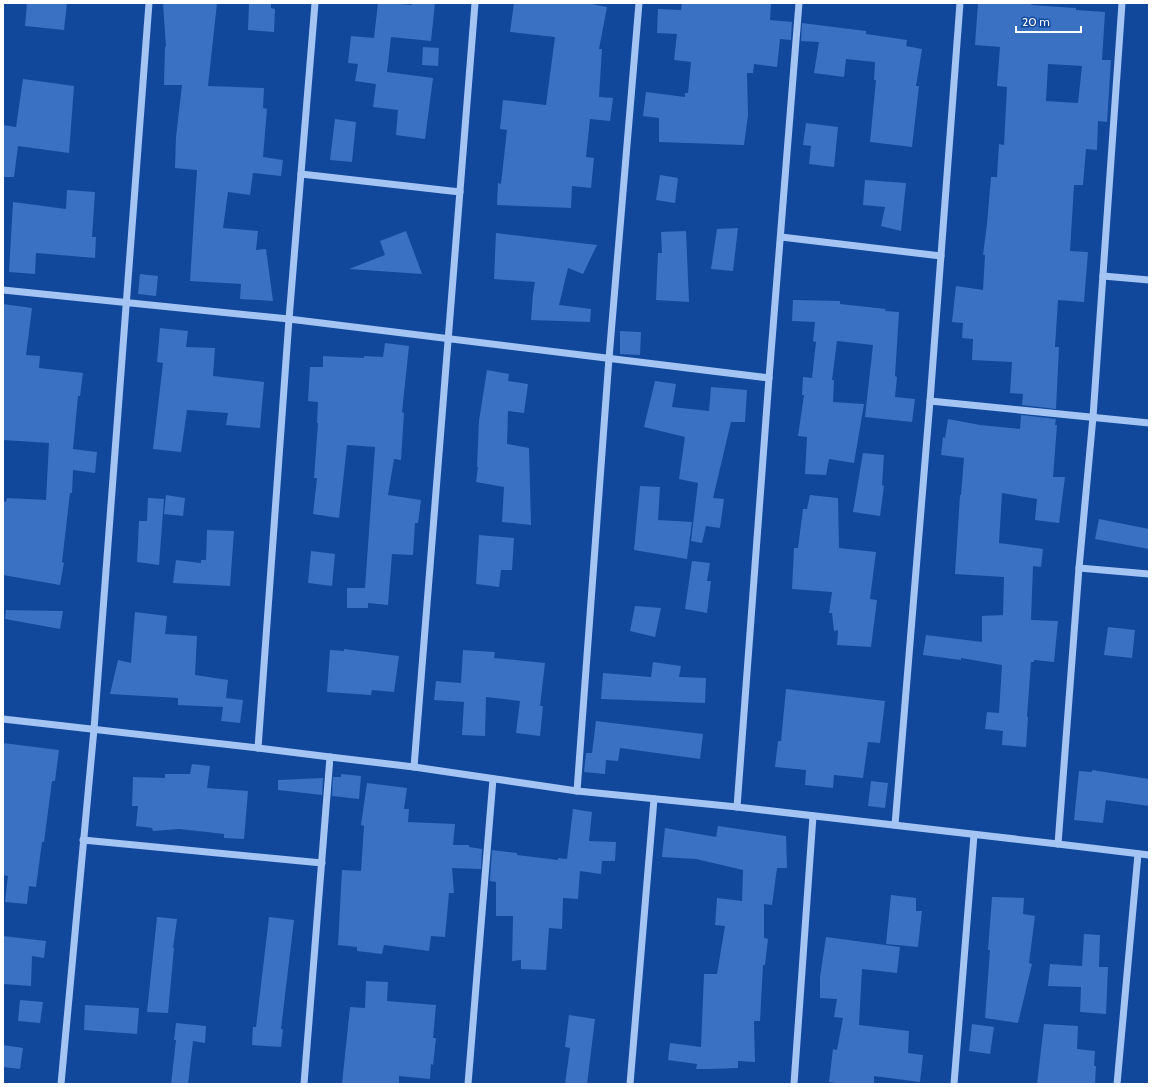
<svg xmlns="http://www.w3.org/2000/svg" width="1152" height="1087" viewBox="0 0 1152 1087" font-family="Cabin,sans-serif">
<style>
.building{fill:#3a71c2;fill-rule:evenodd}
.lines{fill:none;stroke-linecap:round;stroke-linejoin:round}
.minor{stroke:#a4c5f4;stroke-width:7}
</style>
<rect width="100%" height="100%" fill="#11489b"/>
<!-- building -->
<g class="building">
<polygon points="27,3 67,3 64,30 25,26"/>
<polygon points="163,3 217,3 208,86 264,88 263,108 267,109 263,157 283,160 281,176 253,173 250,195 228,192 223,228 258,231 256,250 266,249 273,301 240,299 241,284 190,281 197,170 175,168 176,137 182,85 164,85 165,46 166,47"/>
<polygon points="249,3 271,3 271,8 275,9 274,32 248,30"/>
<polygon points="378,3 390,3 412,5 412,3 435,3 431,41 391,37 387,72 433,78 425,139 396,135 398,110 373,107 376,84 355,81 358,64 348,63 351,36 374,38"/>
<polygon points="514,3 587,3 607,7 599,49 602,49 599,97 613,98 610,121 590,119 586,157 594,158 591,188 572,186 571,208 497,205 498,183 501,184 507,130 500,129 503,100 546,105 555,37 510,32"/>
<polygon points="682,3 755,3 771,4 770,20 792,22 791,40 780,39 777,67 754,64 753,73 747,73 748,115 744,145 659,142 659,118 643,116 646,92 685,97 685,93 688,93 691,62 674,60 677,34 657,33 658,9 681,10"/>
<path d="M978,3H1032L1031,5L1076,8V10L1105,12L1102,60H1111L1107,122L1098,121L1097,150L1086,149L1083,185H1074L1070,251L1088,252L1084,302L1058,300L1055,347H1059L1056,409L1022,405L1023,394L1010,393L1012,362L972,360L973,339L962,338L963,323L952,322L956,286L983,290L985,255H983L987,224L991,177H997L999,144L1004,145L1007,87L997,86L1000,47L975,45ZM1048,64L1082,66L1078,103L1046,101Z"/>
<polygon points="802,23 866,31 866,34 907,40 906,46 922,49 916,86 919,86 912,147 870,142 876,80 874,80 875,62 846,59 844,77 814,73 819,42 801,41"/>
<polygon points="423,47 439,48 438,66 422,65"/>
<polygon points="23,79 74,86 69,153 18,146 14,177 3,177 3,125 16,127"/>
<polygon points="335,119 356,122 352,162 330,160"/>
<polygon points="806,123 838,127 834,167 809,164 811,146 803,145"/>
<polygon points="660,175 678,178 675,203 656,200"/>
<polygon points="865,180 906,183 901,231 881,226 885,207 863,205"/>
<polygon points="67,190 95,192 92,237 96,237 95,258 36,253 35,274 9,272 13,202 66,209"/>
<polygon points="738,228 733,271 711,269 717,229"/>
<polygon points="406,231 422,274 349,269 385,255 380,241"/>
<polygon points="686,231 689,302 656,300 658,253 662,253 661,232"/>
<polygon points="496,233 597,245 583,274 568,268 559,305 591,309 590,322 531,320 533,294 535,282 494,279"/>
<polygon points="140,274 158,276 156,296 138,294"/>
<polygon points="793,300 840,301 840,304 886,309 885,311 899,312 895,376 897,377 895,397 915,399 912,422 865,417 873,345 837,341 832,380 834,380 833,402 864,404 854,463 829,459 826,475 805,474 807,437 798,436 804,395 802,395 803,377 812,378 816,342 813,341 815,322 792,321"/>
<polygon points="3,304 32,308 26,355 40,356 39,368 83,373 80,396 78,396 73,449 97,452 95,473 73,470 72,493 70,493 62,562 64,563 60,585 3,575 3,501 6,502 7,498 46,500 49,443 3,440"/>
<polygon points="160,328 188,331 186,347 215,348 213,376 264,382 260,428 226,425 228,413 187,410 181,452 153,449 163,363 157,362"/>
<polygon points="620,331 641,332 640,355 620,354"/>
<polygon points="385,343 409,346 402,412 404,413 401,460 394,459 388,495 421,500 418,523 415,523 413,555 392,554 388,605 368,603 368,608 347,608 347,588 365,588 375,447 347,445 339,518 313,514 317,478 314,478 318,423 317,423 318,402 308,401 310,367 323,367 323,356 364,358 364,356 383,357"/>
<polygon points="487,370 509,374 508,381 528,384 524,413 508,411 507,444 529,448 531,525 502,522 504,487 476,482 478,467 477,467 479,421"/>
<polygon points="655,381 676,384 672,407 709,411 711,387 747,390 745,422 731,422 713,498 724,499 720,528 706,526 702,543 691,541 698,483 679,479 685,437 644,427"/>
<polygon points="1021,415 1056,419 1055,425 1057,425 1053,477 1065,477 1059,523 1035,520 1037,499 1002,493 999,543 1043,549 1041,567 1033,566 1031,620 1058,621 1054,662 1034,660 1034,662 1031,662 1027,717 1028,717 1026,747 1002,745 1003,731 985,729 987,712 999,713 1002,665 961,658 961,660 923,655 926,635 982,642 982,616 1003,615 1004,577 955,574 960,495 961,495 964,458 941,455 943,437 945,438 948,419 980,425 1020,429"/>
<polygon points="863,453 884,455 882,485 884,486 880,516 853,512"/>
<polygon points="640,486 660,487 658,520 692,522 687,559 634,550"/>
<polygon points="166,495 185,498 183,516 164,514"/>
<polygon points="810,495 838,498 839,548 876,552 870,599 877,600 871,647 837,645 838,630 834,631 832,613 829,613 832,592 792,589 794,548 798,548 803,509 807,509"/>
<polygon points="148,498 164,499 159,565 137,562 139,521 147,521"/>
<polygon points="1099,519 1149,529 1149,549 1095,539"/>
<polygon points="207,530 234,531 230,586 173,583 176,560 201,563 201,560 206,560"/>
<polygon points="479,535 514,538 512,570 501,570 499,587 476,584"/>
<polygon points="311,551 335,554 332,586 308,583"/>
<polygon points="692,561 710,563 707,581 711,581 707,613 685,609"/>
<polygon points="635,606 661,608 655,637 630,631"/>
<polygon points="6,610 63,611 60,629 5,619"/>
<polygon points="135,612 167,616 165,634 197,636 195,675 228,680 226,698 243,700 240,723 221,721 223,707 178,705 178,698 110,694 118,660 131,663"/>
<polygon points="1108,627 1135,630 1132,658 1104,655"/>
<polygon points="344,649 399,656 394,692 372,690 371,695 327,692 330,650 344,651"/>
<polygon points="463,650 495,652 494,658 545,663 540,706 543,706 540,736 516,733 520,701 486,697 485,736 462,735 464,702 434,700 436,681 461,683"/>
<polygon points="653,662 681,666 679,677 706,678 705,703 601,699 603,673 651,677"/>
<polygon points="786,689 885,701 880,743 868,742 863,778 834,775 833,788 805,785 806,770 775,767 778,741 781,741"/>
<polygon points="596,721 703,734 700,759 620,748 618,761 606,760 605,774 584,772 586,753 592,753"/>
<polygon points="3,743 59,750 55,781 52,781 44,842 42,842 36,887 29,886 27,904 5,902 8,876 3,875"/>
<polygon points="192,764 210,766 207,788 248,791 244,839 224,838 224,834 179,829 153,831 152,828 136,826 138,806 132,806 133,777 165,778 165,774 190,774"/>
<polygon points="1092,770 1149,779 1149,806 1106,800 1103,823 1074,820 1079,771 1092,772"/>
<polygon points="341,774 361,776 359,799 332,796 333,777 341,777"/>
<polygon points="323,778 322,795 278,790 278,780"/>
<polygon points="871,781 888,783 885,808 868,806"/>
<polygon points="367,783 407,788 404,809 409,809 408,822 455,824 453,845 469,845 469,847 482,849 481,869 452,868 454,893 449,893 445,937 431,936 429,951 384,945 382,954 357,951 357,947 338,945 342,870 361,871 364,826 361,825"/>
<polygon points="573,809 592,812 589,841 616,842 615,861 602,861 601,874 580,871 578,899 563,898 562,929 549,928 546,970 521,969 521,960 512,961 513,916 496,916 496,882 490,881 492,850 517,853 517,855 558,860 558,858 567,859"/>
<polygon points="718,826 786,836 787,868 777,868 772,905 764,904 764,938 768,939 765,965 763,965 760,1021 754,1021 755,1062 738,1061 738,1068 710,1069 696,1069 697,1064 668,1060 670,1043 701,1047 704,974 717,974 725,926 715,925 717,898 742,901 743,870 696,859 662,857 665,828 716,837"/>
<polygon points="891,895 916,898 916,911 922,911 918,947 886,944"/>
<polygon points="992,897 1024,898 1023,914 1035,916 1029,963 1032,964 1018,1023 985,1018 990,950 988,950"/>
<polygon points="157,917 177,919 173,948 174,948 168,1013 147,1012"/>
<polygon points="269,917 294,920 281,1029 283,1029 281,1047 252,1045 253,1027 256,1027"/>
<polygon points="1084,934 1100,935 1099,967 1108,967 1106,1014 1080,1012 1081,987 1048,986 1050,964 1082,966"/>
<polygon points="3,936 46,941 44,958 32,956 31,986 3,984"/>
<polygon points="826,937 900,947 897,973 862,969 859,1025 909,1031 908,1053 923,1055 920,1082 874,1076 874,1084 843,1084 829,1082 833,1049 837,1050 843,1018 834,1017 837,999 820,998 820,977"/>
<polygon points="366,981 388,982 387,1001 436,1005 433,1038 436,1038 433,1065 431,1064 430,1079 399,1076 399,1084 342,1084 350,1007 365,1008"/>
<polygon points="20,1000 43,1002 40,1023 18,1021"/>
<polygon points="85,1005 139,1008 137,1034 84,1030"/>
<polygon points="569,1015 595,1019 587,1084 565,1084 570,1048 565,1047"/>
<polygon points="176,1023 206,1026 205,1043 193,1041 188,1084 171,1084 176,1040 174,1040"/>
<polygon points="972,1024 994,1027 990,1054 969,1051"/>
<polygon points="1044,1024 1078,1026 1077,1049 1095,1051 1094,1066 1096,1066 1095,1084 1037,1084"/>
<polygon points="3,1045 23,1048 20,1069 3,1067"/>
</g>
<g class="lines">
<!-- minor -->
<g class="minor">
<polyline points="301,174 460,192"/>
<polyline points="781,237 941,256"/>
<polyline points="1103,276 1149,280"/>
<polyline points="3,290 289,319 769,378"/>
<polyline points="930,401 1149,423"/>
<polyline points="1079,568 1149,574"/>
<polyline points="3,719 258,748 330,757 414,767 577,791 737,807 1058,844 1149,855"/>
<polyline points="258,748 289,319 315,3"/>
<polyline points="414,767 475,3"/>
<polyline points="577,791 609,358 639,3"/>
<polyline points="737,807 769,378 799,3"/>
<polyline points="895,825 930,401 960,3"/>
<polyline points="83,840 322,863"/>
<polyline points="1058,844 1079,568 1093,417 1122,3"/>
<polyline points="61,1084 94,729 149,3"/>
<polyline points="304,1084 330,757"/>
<polyline points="468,1084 493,779"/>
<polyline points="630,1084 654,799"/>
<polyline points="794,1084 813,816"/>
<polyline points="954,1084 974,835"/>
<polyline points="1117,1084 1138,854"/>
</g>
</g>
<!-- border -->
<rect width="1152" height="1087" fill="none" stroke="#ffffff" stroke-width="8"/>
<!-- scale -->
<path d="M1016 26v6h65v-6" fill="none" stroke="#ffffff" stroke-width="2"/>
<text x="1022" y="26" font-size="12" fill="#ffffff" stroke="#11489b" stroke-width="3" paint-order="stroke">20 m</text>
</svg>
